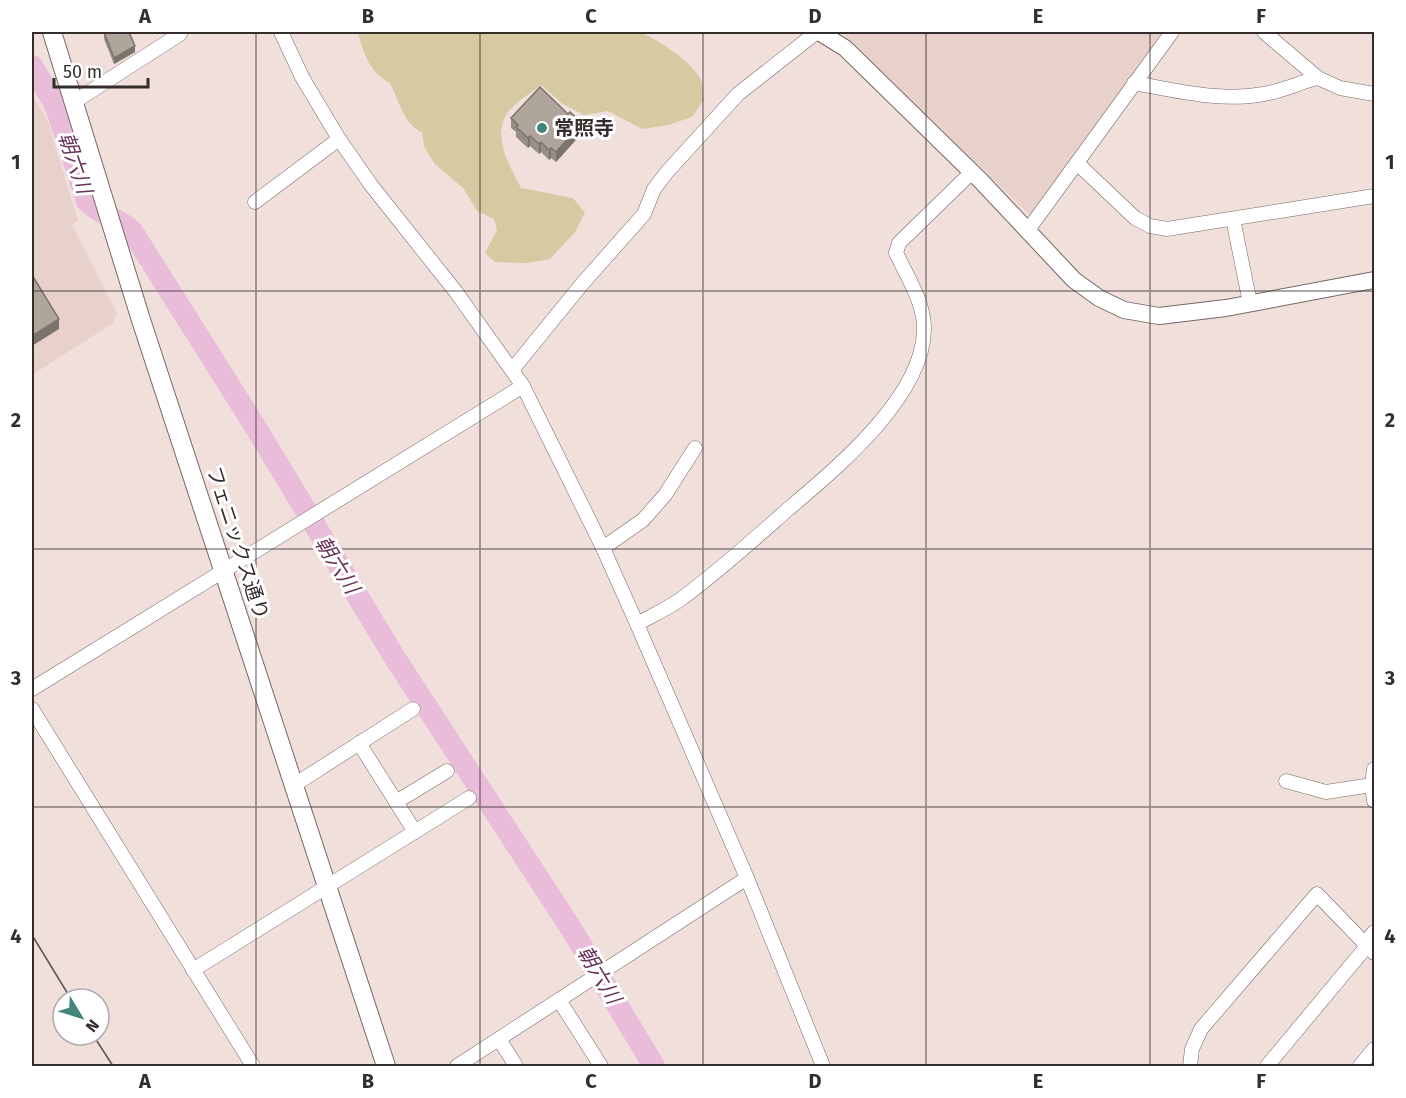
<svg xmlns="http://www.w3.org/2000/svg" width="1406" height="1098" viewBox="0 0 1406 1098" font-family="'Fira Sans','Noto Sans JP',sans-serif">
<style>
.built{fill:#e8d1ca}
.green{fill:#d6caa2}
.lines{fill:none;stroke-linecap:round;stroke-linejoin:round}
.river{stroke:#e9bdda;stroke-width:22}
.minor-casing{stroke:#766864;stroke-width:15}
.tertiary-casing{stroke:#766864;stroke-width:18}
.secondary-casing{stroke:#766864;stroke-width:20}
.minor{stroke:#fff;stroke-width:14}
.tertiary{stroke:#fff;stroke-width:16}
.secondary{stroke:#fff;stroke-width:18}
.tram{stroke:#5d5452;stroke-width:1.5}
.wall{fill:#978e85}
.shaded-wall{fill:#7b746c}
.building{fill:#b0a59b;stroke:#7b746c;stroke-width:1.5}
.grid{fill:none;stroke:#342d2c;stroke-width:1.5;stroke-opacity:0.55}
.poi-dot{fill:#428679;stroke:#fff;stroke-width:2}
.labels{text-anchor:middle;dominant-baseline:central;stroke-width:6;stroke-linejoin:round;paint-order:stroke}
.poi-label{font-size:20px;font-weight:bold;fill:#342d2c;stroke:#fff;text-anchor:start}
.street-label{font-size:20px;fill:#342d2c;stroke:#fff}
.water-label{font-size:21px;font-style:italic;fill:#6a355b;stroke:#fff}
.neatline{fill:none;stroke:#342d2c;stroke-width:2}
.grid-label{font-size:20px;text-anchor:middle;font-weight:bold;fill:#342d2c}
</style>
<rect width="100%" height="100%" fill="#f0dfdb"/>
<!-- built -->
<g class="built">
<polygon points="842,32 1162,32 1031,216"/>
<polygon points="32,95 47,119 78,221 72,225 117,313 113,323 32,375"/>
</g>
<!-- green -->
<path class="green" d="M358,32H639C656,38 694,63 701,80C703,86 703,93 704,99L692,117L668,125L642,129L608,111L584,115L563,104L541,85C532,92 515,103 508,112C491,136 510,166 521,188L573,198L585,213L575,232L550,259L527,263L495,262L485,253L497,230L494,219L477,211L464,189L434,163L424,146L422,132C404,125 399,100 390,83C370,73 363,52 358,32Z"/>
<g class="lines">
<!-- river -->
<path class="river" d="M32,66L55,104L87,201C100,215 119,219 132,231L256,428L395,658L572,930L654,1066"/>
<!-- minor casing -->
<g class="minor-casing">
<g id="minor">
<polyline points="281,32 302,77 339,139 371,185 456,292 523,386 603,548 637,624 747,878 823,1066"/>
<polyline points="1264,32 1318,78 1340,88 1374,94"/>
<path d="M1134,83C1178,91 1220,102 1264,94C1283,91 1300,82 1318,78"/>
<polyline points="74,102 180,34"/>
<polyline points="1077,163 1135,218 1150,226 1167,229 1374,196"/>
<polyline points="255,202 339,139"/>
<polyline points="1233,219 1250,303"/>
<polyline points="1028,230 1172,32"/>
<polyline points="512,370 582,284 644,214 654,189 667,172 738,94 817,32"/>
<polyline points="603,548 643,520 665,495 695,448"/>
<path d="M637,624C651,616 667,609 681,599C718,572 752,541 786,511C833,471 923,398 924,330C925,304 907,276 896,253L899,243L972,172"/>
<polyline points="32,689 523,386"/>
<polyline points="32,709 253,1066"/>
<polyline points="359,743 415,832"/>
<polyline points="1374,769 1372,785 1374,801"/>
<polyline points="1286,781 1326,792 1372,785"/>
<polyline points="294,785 413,709"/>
<polyline points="396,802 447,771"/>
<polyline points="193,970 469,798"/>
<polyline points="559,1000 601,1066"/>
<polyline points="499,1039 516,1066"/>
<polyline points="457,1066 747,878"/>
<polyline points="1190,1066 1192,1049 1201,1029 1317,894 1374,953"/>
<polyline points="1267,1066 1367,946 1370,937 1374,932"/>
<polyline points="1360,1066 1374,1049"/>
</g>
</g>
<!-- tertiary casing -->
<g class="tertiary-casing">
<polyline id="tertiary" points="819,32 845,48 981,181 1074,280 1099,298 1124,310 1159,316 1226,308 1374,280"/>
</g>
<!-- secondary casing -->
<g class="secondary-casing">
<polyline id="secondary" points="52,32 141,320 386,1066"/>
</g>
<!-- minor -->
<use href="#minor" class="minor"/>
<!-- tertiary -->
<use href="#tertiary" class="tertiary"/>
<!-- secondary -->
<use href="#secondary" class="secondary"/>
<!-- tram -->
<g class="tram">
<polyline points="32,935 71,999"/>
<polyline points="93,1035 113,1066"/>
</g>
</g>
<!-- wall -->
<g class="wall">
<polygon points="104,32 135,52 114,64 104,39"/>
<polygon points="511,118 582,133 556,162 551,158 549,160 541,152 539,154 530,146 528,148 516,137 516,132 511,128"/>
</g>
<!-- shaded-wall -->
<g class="shaded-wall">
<polygon points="135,46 135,52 114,64 114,58"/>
<polygon points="582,123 582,133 556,162 556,152"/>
<polygon points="530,136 530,146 528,148 528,138"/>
<polygon points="541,142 541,152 539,154 539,144"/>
<polygon points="551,148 551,158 549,160 549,150"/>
<polygon points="59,319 59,329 32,346 32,336"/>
</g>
<!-- building -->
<g class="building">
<polygon points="104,32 129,32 135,46 114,58"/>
<polygon points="540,87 568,114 570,112 582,123 556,152 551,148 549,150 541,142 539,144 530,136 528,138 516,127 518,125 511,118"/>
<polygon points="32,275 59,319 32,336"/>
</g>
<!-- grid -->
<path class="grid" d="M256,32V1066M480,32V1066M703,32V1066M926,32V1066M1150,32V1066M32,291H1374M32,549H1374M32,807H1374"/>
<!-- markers -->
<circle class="poi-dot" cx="542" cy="128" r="6"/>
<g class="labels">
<!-- poi labels -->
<g class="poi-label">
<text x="554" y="128">常照寺</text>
</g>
<!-- street labels -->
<g class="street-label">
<text transform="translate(238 543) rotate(72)">フェニックス通り</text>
</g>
<!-- water labels -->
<g class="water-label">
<text transform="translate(75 163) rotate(71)">朝六川</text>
<text transform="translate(337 565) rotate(58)">朝六川</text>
<text transform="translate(599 975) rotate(59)">朝六川</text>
</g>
</g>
<!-- border -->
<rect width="1406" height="1098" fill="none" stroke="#ffffff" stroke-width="66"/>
<!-- north arrow -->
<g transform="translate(81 1017) rotate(128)"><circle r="28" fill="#ffffff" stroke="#aeabab" stroke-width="1.5"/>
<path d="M0-4.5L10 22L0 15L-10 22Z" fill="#428679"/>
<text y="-9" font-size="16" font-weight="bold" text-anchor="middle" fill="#342d2c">N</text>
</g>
<!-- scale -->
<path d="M54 78v9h94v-9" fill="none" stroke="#342d2c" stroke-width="3"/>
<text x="63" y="78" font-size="18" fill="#342d2c" stroke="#ffffff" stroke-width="4.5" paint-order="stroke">50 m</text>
<rect x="33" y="33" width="1340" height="1032" class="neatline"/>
<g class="grid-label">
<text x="145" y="23">A</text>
<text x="368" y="23">B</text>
<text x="591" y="23">C</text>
<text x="815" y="23">D</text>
<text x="1038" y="23">E</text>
<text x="1261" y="23">F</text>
<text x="16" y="169">1</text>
<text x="1390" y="169">1</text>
<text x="16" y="427">2</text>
<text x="1390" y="427">2</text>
<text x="16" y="685">3</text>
<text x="1390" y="685">3</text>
<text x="16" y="943">4</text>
<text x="1390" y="943">4</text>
<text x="145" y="1088">A</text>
<text x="368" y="1088">B</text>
<text x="591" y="1088">C</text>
<text x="815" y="1088">D</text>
<text x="1038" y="1088">E</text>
<text x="1261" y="1088">F</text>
</g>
</svg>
